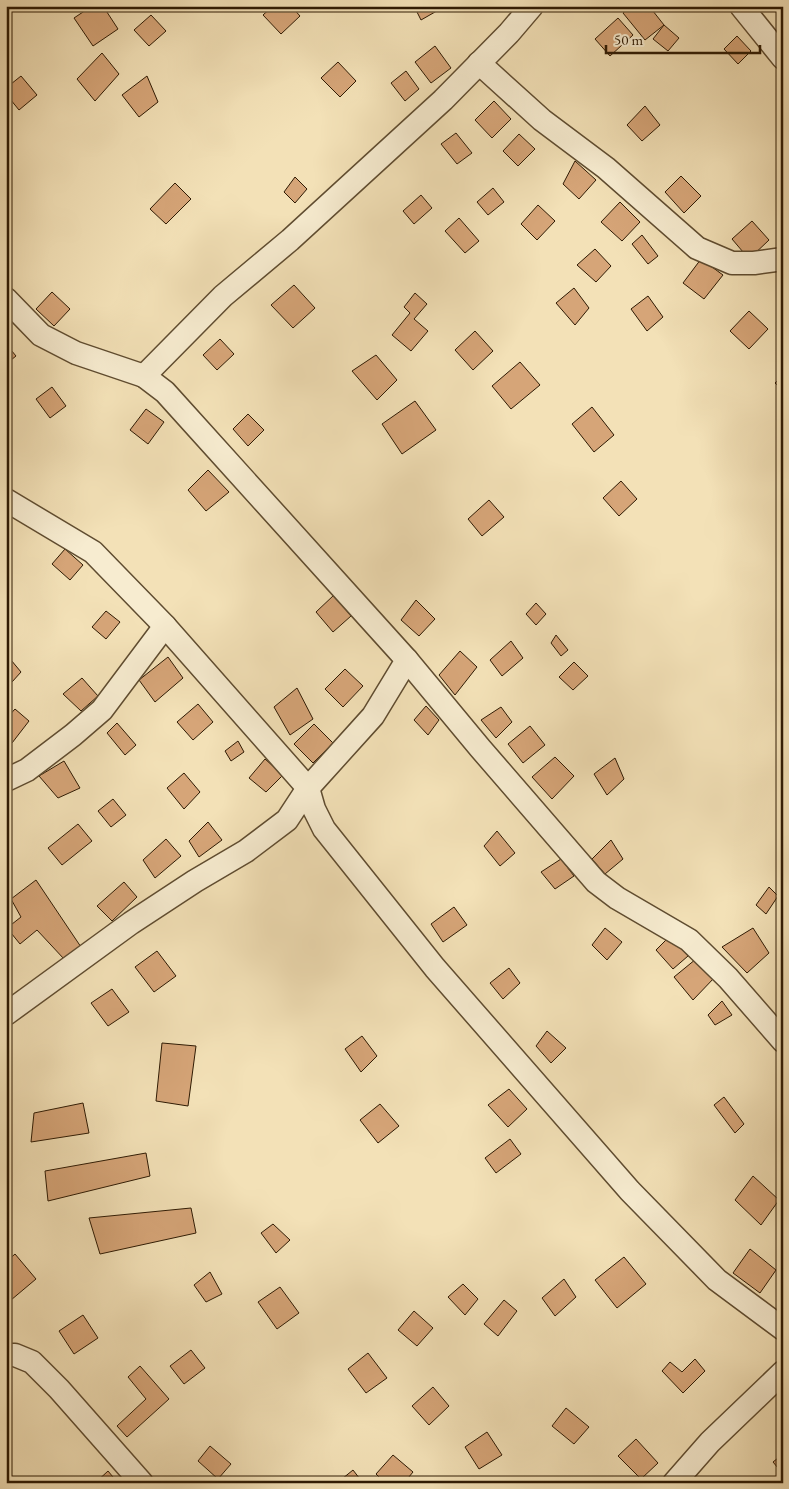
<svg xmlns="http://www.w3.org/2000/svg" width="789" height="1489" viewBox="0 0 789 1489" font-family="'EB Garamond',serif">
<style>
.building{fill:#d6a578;stroke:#2e1a03}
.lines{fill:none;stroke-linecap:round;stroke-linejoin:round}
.minor-casing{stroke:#5f4c30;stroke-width:25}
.minor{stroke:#f7ecd0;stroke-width:22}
</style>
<rect width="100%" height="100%" fill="#f3e1b7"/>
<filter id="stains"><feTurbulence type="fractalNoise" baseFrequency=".004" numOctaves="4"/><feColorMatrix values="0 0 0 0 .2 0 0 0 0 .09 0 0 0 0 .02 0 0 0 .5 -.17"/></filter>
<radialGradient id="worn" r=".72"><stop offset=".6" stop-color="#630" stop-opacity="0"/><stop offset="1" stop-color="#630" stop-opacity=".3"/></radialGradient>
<!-- building -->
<g class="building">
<polygon points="92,6 103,6 118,29 93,46 74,18"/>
<polygon points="273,6 291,6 300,16 281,34 263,15"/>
<polygon points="414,6 442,6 442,8 421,20"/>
<polygon points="631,6 649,6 664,25 645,40 623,13"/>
<polygon points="151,15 166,31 149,46 134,30"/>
<polygon points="618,18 633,35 610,56 595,39"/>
<polygon points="664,25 679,38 668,51 653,39"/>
<polygon points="737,36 751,51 738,64 724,49"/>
<polygon points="435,46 451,68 431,83 415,62"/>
<polygon points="102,53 119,74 95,101 77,79"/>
<polygon points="338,62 356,81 340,97 321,78"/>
<polygon points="406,71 419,89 405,101 391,83"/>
<polygon points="21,76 37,95 19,110 6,94 6,88"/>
<polygon points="147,76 158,102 139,117 122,95"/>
<polygon points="494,101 511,119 492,138 475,120"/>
<polygon points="645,106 660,125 642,141 627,125"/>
<polygon points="456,133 472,153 457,164 441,144"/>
<polygon points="519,134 535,149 518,166 503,151"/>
<polygon points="575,161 596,180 579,199 563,184"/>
<polygon points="681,176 701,196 684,213 665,192"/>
<polygon points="295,177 307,189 295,203 284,192"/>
<polygon points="175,183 191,199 166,224 150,209"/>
<polygon points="493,188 504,202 488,215 477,202"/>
<polygon points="421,195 432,208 414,224 403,211"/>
<polygon points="620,202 640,222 622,241 601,222"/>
<polygon points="538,205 555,221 537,240 521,224"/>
<polygon points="459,218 479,241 465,253 445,231"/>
<polygon points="752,221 769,240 749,259 732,239"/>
<polygon points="642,235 658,256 648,264 632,244"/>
<polygon points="595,249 611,266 596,282 577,265"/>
<polygon points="701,259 723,275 704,299 683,283"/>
<polygon points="294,285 315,308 293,328 271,305"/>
<polygon points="574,288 589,308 575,325 556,303"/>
<polygon points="52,292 70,309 54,326 36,309"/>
<polygon points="415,293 427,304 414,319 428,331 411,351 392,335 410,313 404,307"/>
<polygon points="648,296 663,317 647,331 631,309"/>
<polygon points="749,311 768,329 749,349 730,331"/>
<polygon points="475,331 493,351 473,370 455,350"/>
<polygon points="220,339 234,354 217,370 203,355"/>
<polygon points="6,344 16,356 6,364"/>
<polygon points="376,355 397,380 377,400 352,371"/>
<polygon points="520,362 540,385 511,409 492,386"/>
<polygon points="783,375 783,391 775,383"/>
<polygon points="52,387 66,406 50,418 36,399"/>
<polygon points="415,401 436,430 402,454 382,424"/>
<polygon points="592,407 614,435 594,452 572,424"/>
<polygon points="146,409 164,422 148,444 130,430"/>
<polygon points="248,414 264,430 248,446 233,429"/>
<polygon points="208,470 229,492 206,511 188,490"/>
<polygon points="621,481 637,499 619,516 603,498"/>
<polygon points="489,500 504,517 482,536 468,519"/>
<polygon points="65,549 83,565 70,580 52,564"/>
<polygon points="334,595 351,616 333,632 316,612"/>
<polygon points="416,600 435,619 419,636 401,620"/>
<polygon points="536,603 546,614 536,625 526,614"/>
<polygon points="106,611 120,622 106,639 92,627"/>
<polygon points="556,635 568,650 561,656 551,643"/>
<polygon points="511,641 523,658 502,676 490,660"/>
<polygon points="460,651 477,667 455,695 439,675"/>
<polygon points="6,654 21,672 12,682 6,676"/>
<polygon points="168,657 183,678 155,702 139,680"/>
<polygon points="574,662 588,676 573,690 559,677"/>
<polygon points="345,669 363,686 343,707 325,689"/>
<polygon points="82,678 98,696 81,711 63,694"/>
<polygon points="297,688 313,719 290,735 274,707"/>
<polygon points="198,704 213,722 193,740 177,722"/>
<polygon points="426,706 439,720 428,735 414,720"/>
<polygon points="501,707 512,722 496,738 481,720"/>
<polygon points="15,709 29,721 12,743 6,738 6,719"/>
<polygon points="117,723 136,745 125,755 107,733"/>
<polygon points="314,724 333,743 313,763 294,744"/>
<polygon points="530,726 545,745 523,763 508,744"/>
<polygon points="238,741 244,752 231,761 225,751"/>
<polygon points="555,757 574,776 552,799 532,777"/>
<polygon points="615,758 624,779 607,795 594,774"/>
<polygon points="265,759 283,775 266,792 249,778"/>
<polygon points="64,761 80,788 58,798 39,776"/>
<polygon points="184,773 200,792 184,809 167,788"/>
<polygon points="113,799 126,815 111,827 98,811"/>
<polygon points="208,822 222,840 199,857 189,841"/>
<polygon points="78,824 92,841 62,865 48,848"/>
<polygon points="497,831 515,853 500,866 484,846"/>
<polygon points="166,839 181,856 155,878 143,860"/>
<polygon points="611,840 623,859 605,874 592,859"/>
<polygon points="561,859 574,876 555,889 541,872"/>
<polygon points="36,880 81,947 64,959 37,930 20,944 7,928 21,917 11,899"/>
<polygon points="124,882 137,897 112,921 97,906"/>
<polygon points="769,887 778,896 766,914 756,905"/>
<polygon points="454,907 467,925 443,942 431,924"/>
<polygon points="605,928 622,942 607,960 592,945"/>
<polygon points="753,928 769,953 747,973 722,947"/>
<polygon points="669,937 688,956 673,969 656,950"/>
<polygon points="157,951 176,976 154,992 135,967"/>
<polygon points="696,959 715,977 693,1000 674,977"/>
<polygon points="509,968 520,983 503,999 490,983"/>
<polygon points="112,989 129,1012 108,1026 91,1003"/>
<polygon points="722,1001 732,1015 715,1025 708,1015"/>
<polygon points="547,1031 566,1048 551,1063 536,1046"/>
<polygon points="362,1036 377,1056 361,1072 345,1049"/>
<polygon points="162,1043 196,1046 188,1106 156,1101"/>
<polygon points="509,1089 527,1109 508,1127 488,1105"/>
<polygon points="724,1097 744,1124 735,1133 714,1105"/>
<polygon points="83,1103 89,1133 31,1142 34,1113"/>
<polygon points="380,1104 399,1126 378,1143 360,1120"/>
<polygon points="510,1139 521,1154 496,1173 485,1158"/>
<polygon points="146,1153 150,1176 48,1201 45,1171"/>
<polygon points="753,1176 779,1200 761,1225 735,1200"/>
<polygon points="191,1208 196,1233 100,1254 89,1218"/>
<polygon points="273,1224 290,1240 276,1253 261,1233"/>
<polygon points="750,1249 776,1270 760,1293 733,1273"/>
<polygon points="15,1254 36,1279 11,1300 6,1294 6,1262"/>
<polygon points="624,1257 646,1284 617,1308 595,1280"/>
<polygon points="210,1272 222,1294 206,1302 194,1285"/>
<polygon points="564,1279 576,1297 555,1316 542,1298"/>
<polygon points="463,1284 478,1299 465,1315 448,1297"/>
<polygon points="280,1287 299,1313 277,1329 258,1302"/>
<polygon points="504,1300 517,1311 498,1336 484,1324"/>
<polygon points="414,1311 433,1328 417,1346 398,1330"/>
<polygon points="83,1315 98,1338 74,1354 59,1331"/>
<polygon points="191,1350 205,1368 184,1384 170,1366"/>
<polygon points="368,1353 387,1378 366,1393 348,1369"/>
<polygon points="695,1359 705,1371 683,1393 662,1371 670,1362 682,1372"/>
<polygon points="140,1366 169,1399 127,1437 117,1426 146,1399 128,1377"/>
<polygon points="433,1387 449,1406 429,1425 412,1406"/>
<polygon points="566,1408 589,1427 574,1444 552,1426"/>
<polygon points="487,1432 502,1455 479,1469 465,1447"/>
<polygon points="636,1439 658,1463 641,1479 618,1456"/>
<polygon points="210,1446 231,1464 218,1479 198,1461"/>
<polygon points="783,1454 783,1474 773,1462"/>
<polygon points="393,1455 413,1472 404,1483 385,1483 376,1474"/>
<polygon points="353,1470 363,1483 337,1483"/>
<polygon points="108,1471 118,1483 95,1483"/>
</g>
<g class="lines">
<!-- minor casing -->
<g class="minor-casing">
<g id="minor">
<polyline points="741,6 783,58"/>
<polyline points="479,63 542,120 606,168 697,248 732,263 754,263 783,259"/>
<polyline points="6,299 41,335 76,353 144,376 165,392 407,660 373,716 308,788 287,820 246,851 195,881 131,923 6,1014"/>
<polyline points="144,376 223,296 290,240 443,100 509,33 532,6"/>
<polyline points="6,500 93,552 165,626 308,788 314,809 324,829 435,968 630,1191 717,1280 783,1329"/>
<polyline points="407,660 480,748 596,882 617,898 689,940 728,978 783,1041"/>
<polyline points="6,780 27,770 73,735 102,710 165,626"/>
<polyline points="6,1355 15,1355 32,1362 59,1389 142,1483"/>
<polyline points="674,1483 710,1442 783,1372"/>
</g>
</g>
<!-- minor -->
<use href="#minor" class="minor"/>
</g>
<!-- margin -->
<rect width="789" height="1489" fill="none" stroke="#f3e1b7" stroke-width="25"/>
<rect x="8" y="8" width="774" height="1474" fill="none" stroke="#2e1a03" stroke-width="2.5"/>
<rect x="12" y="12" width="764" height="1464" fill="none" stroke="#2e1a03"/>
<!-- scale -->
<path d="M606 45v8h154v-8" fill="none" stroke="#2e1a03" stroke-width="2.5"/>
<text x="614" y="45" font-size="15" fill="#2e1a03" stroke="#f7ecd0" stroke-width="4" paint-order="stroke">50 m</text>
<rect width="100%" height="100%" filter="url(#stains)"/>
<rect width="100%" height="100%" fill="url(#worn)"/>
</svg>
